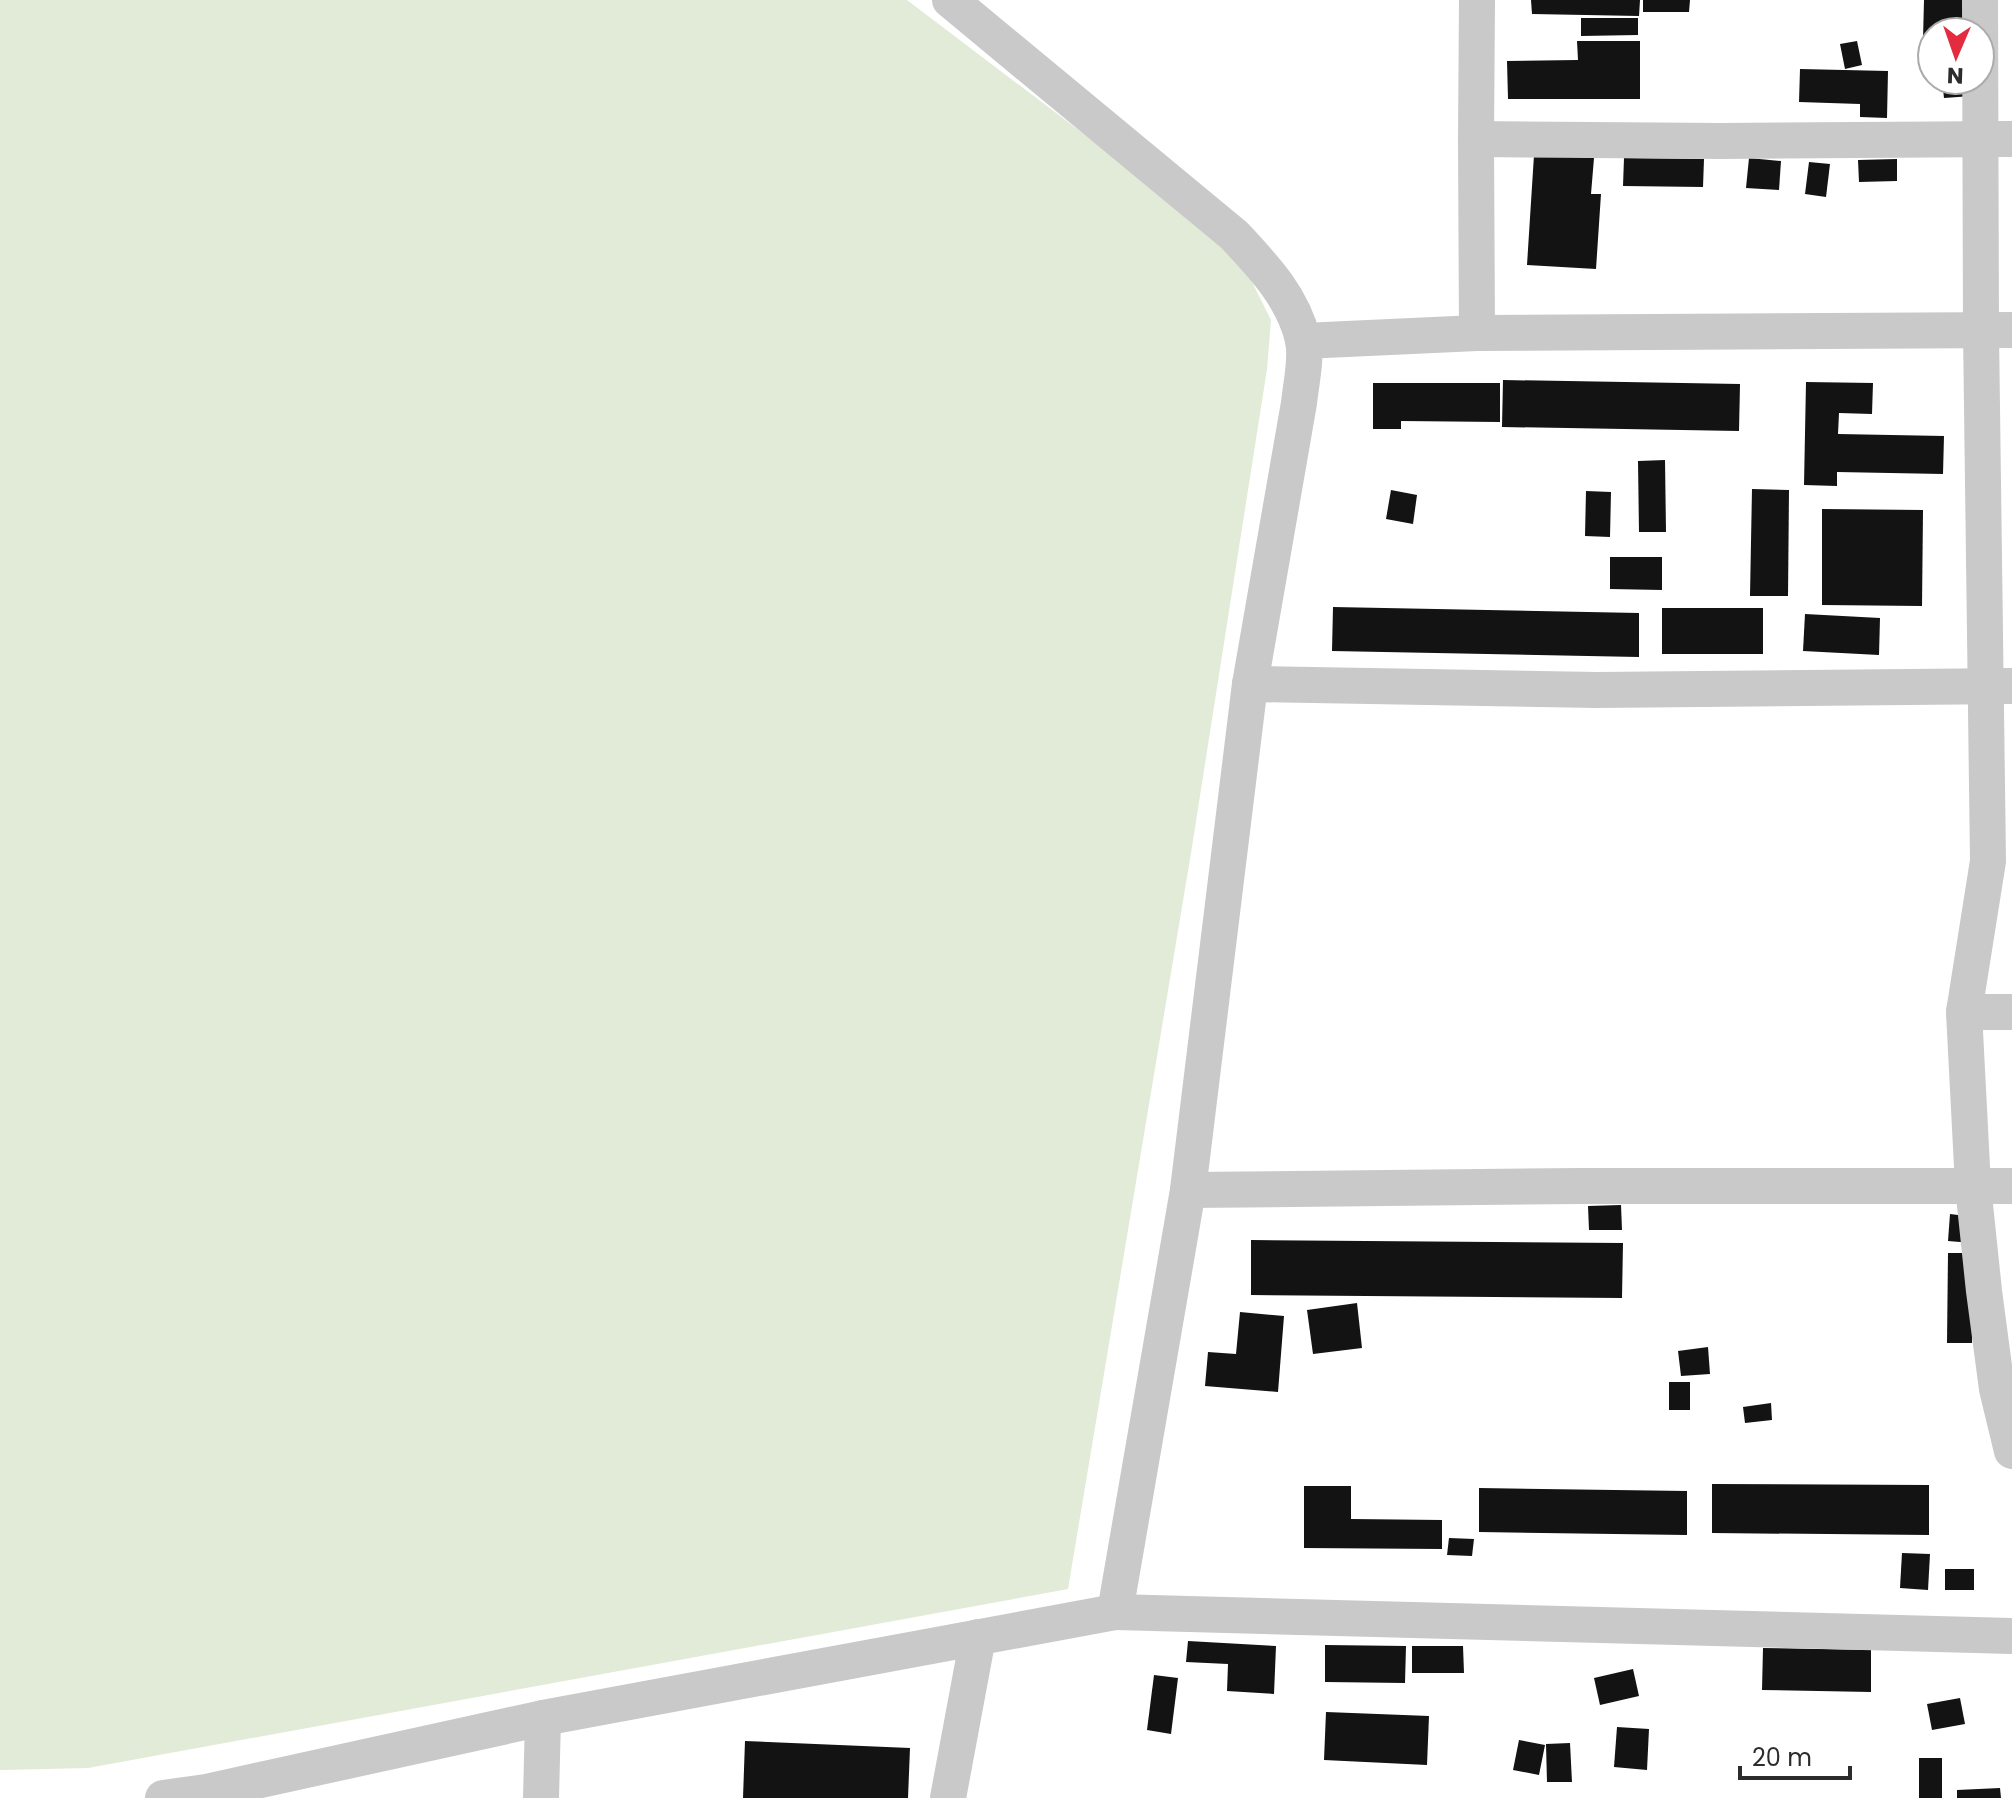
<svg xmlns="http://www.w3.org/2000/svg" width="2012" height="1798" viewBox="0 0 2012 1798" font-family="Poppins,sans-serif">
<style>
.green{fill:#e2ead8}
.building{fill:#131313}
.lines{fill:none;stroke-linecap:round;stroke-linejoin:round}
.street{stroke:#c9c9c9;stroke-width:36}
</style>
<rect width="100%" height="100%" fill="#fff"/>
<!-- green -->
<polygon class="green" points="0,0 907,0 1192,216 1246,270 1271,320 1267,369 1191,853 1068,1589 88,1768 0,1770"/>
<!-- building -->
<g class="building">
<polygon points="1531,0 1640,0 1639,16 1532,14"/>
<polygon points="1643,0 1690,0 1689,12 1643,12"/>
<polygon points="1924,0 1966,0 1967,32 1932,32 1932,39 1923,39"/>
<polygon points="1581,18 1638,18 1638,35 1581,36"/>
<polygon points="1577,41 1640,41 1640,99 1508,99 1507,61 1578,60"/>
<polygon points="1857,41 1862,65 1845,69 1840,44"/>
<polygon points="1800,69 1888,71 1887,118 1860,117 1860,104 1799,102"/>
<polygon points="1942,80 1971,80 1972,96 1944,98"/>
<polygon points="1534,155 1594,158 1591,194 1601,194 1596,269 1527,265"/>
<polygon points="1624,158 1704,159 1703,187 1623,186"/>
<polygon points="1749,158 1781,161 1779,190 1746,188"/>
<polygon points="1897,159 1897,181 1859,182 1858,160"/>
<polygon points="1809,162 1830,164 1826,197 1805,194"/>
<polygon points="1503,380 1740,384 1739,431 1502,427"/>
<polygon points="1806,382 1873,383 1872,414 1839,413 1838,434 1944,436 1943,474 1837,472 1837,486 1804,485"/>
<polygon points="1373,383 1500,383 1500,422 1401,421 1401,429 1373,429"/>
<polygon points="1665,460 1666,532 1639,532 1638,461"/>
<polygon points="1752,489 1789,490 1788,596 1750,596"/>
<polygon points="1391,490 1417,495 1413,524 1386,519"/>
<polygon points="1586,491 1611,492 1610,537 1585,536"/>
<polygon points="1822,509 1923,510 1922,606 1822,605"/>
<polygon points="1610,557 1662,557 1662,590 1610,589"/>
<polygon points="1333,607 1639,613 1639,657 1332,651"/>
<rect x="1662" y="608" width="101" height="46"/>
<polygon points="1805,614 1880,618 1879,655 1803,651"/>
<polygon points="1621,1205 1622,1230 1589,1230 1588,1206"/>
<polygon points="1950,1214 1974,1217 1972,1243 1948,1241"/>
<polygon points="1251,1240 1623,1243 1622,1298 1251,1295"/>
<polygon points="1948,1253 1973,1253 1972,1343 1947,1343"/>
<polygon points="1357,1303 1362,1348 1313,1354 1307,1310"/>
<polygon points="1240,1312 1284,1316 1278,1392 1205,1386 1208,1352 1236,1354"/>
<polygon points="1708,1347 1710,1374 1681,1376 1678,1351"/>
<rect x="1669" y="1382" width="21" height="28"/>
<polygon points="1771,1403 1772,1420 1745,1423 1743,1407"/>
<polygon points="1712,1484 1929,1485 1929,1535 1712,1533"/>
<polygon points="1304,1486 1351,1486 1351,1519 1442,1520 1442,1549 1304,1548"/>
<polygon points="1479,1488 1687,1491 1687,1535 1479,1532"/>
<polygon points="1449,1538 1474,1539 1472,1556 1447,1555"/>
<polygon points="1902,1553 1930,1554 1928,1590 1900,1588"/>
<rect x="1945" y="1569" width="29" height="21"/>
<polygon points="1188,1641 1276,1646 1274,1694 1227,1691 1228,1664 1186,1662"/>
<polygon points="1325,1645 1406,1646 1405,1683 1325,1682"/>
<polygon points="1412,1646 1463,1646 1464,1673 1412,1673"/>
<polygon points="1763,1648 1871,1650 1871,1692 1762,1690"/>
<polygon points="1633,1669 1639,1696 1600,1705 1594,1678"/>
<polygon points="1154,1675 1178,1678 1171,1734 1147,1730"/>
<polygon points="1960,1698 1965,1724 1932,1730 1927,1704"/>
<polygon points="1326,1712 1429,1716 1427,1765 1324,1760"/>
<polygon points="1617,1727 1649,1729 1647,1770 1614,1767"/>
<polygon points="1519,1740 1545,1745 1539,1775 1513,1770"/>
<polygon points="745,1741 910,1748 908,1798 743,1798"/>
<polygon points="1570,1743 1572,1782 1547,1782 1546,1744"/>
<rect x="1919" y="1758" width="23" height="40"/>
<polygon points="2000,1788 2001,1798 1957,1798 1957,1790"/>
</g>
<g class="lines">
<!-- street -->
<g class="street">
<polyline points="1477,0 1476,139 1722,141 2012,139"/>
<polyline points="1980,0 1981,331 1988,861 1964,1012 1973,1186 1984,1291 1997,1389 2012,1451"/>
<polyline points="1476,139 1477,333"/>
<polyline points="1303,341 1477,333 2012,330"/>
<polyline points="1250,684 1597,690 2012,686"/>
<polyline points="1964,1012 2012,1012"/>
<polyline points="1188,1190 1580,1186 2012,1186"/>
<polyline points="1115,1612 2012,1636"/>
<path d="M163,1798L206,1792L543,1718L1115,1612L1188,1190L1250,684L1299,403C1301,383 1307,359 1303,340C1293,297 1263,266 1234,235L950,0"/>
<polyline points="541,1798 543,1718"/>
<polyline points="948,1798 978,1637"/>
</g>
</g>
<!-- north arrow -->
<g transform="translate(1956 56) rotate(182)"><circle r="38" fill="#ffffff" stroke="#ababab" stroke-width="2"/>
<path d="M0-6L14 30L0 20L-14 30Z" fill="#e42c41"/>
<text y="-12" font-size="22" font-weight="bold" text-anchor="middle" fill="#2c2c2c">N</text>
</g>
<!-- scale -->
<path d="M1740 1766v12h110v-12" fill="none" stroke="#2c2c2c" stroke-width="4"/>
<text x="1752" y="1766" font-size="24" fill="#2c2c2c" stroke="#ffffff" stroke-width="6" paint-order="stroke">20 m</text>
</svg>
